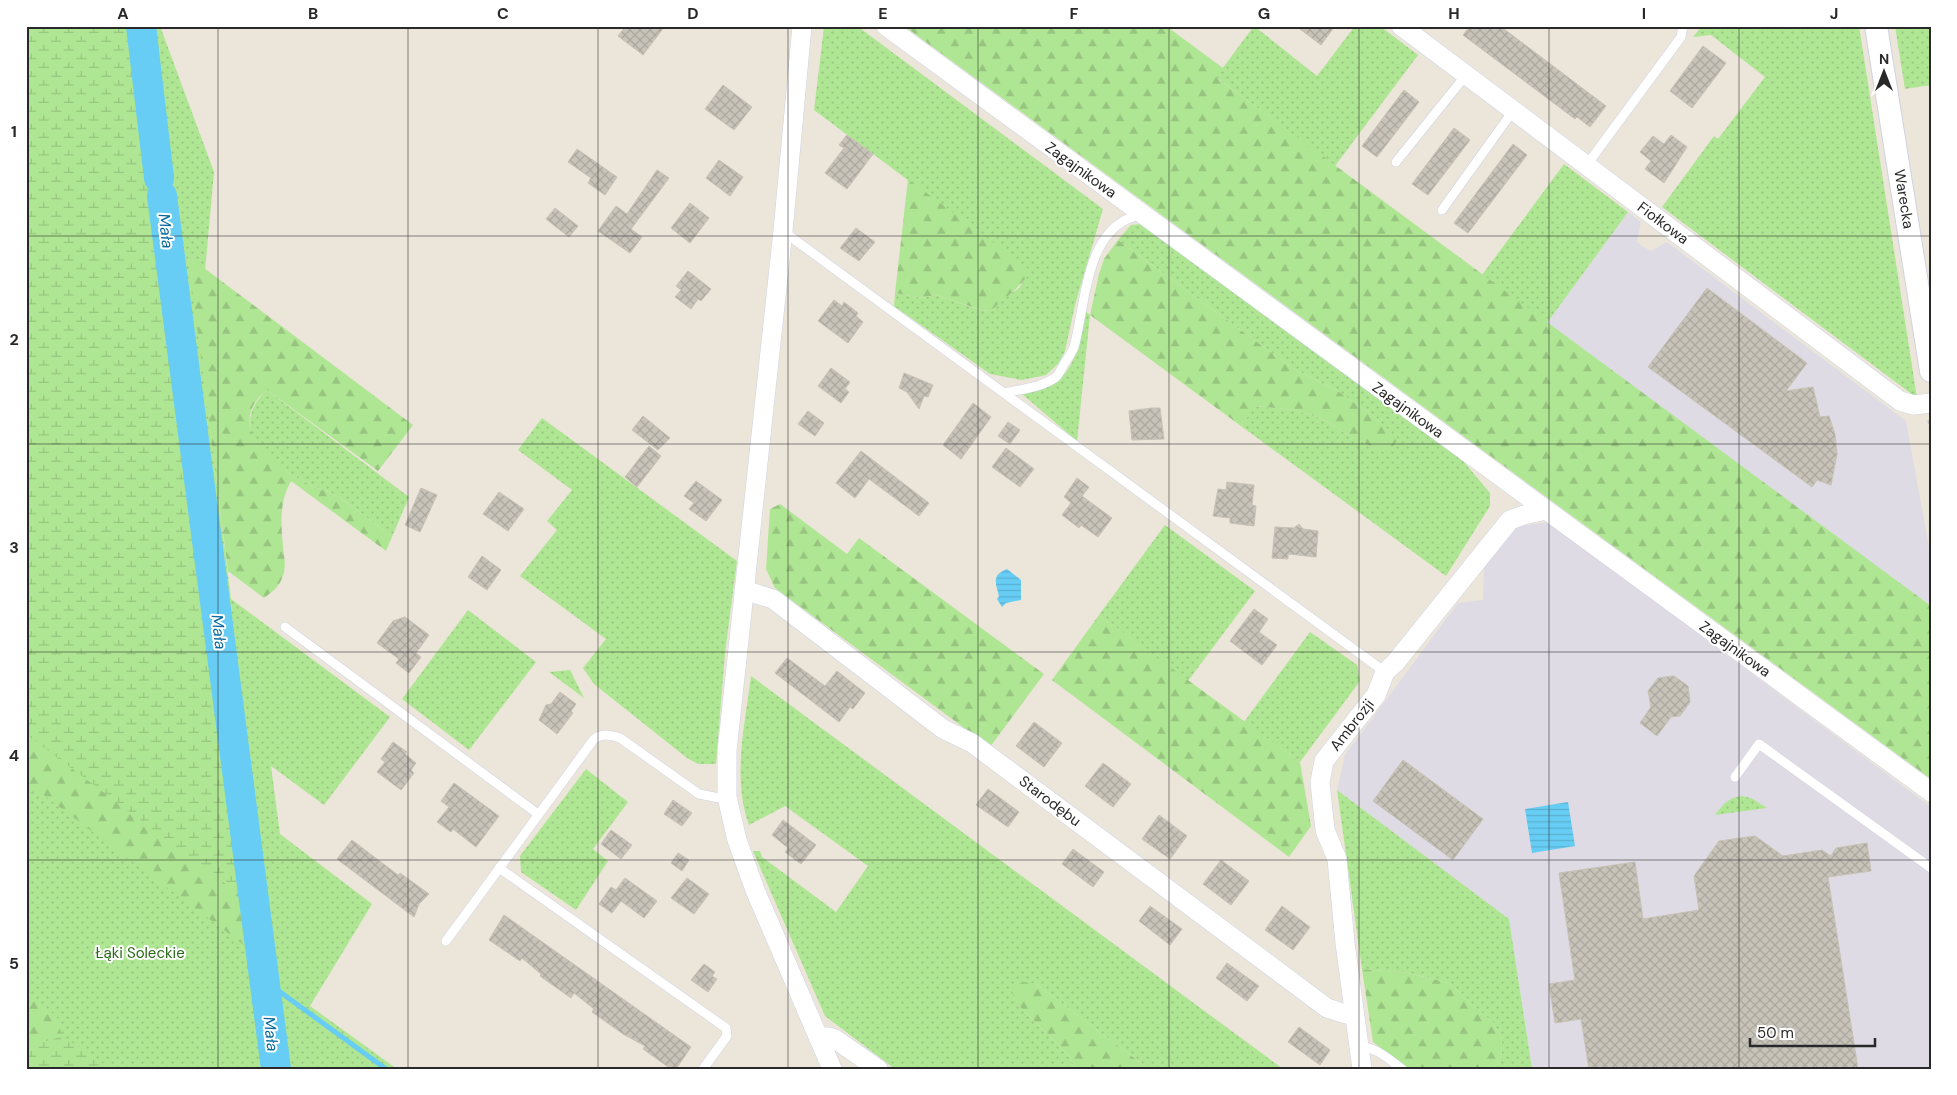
<svg xmlns="http://www.w3.org/2000/svg" width="1957" height="1095" viewBox="0 0 1957 1095" font-family="'DM Sans',sans-serif">
<style>
.industrial{fill:#dedbe4}
.grass{fill:url(#grass-dots)}
.forest{fill:url(#forest-firs)}
.wetland{fill:url(#wetland-marsh)}
.water{fill:url(#water-rules)}
.lines{fill:none;stroke-linecap:round;stroke-linejoin:round}
.stream{stroke:#67cdf4;stroke-width:5}
.river{stroke:#67cdf4;stroke-width:30}
.building{fill:url(#building-cross-hatch);stroke:#c8c1b4}
.service-casing{stroke:#cfd3e3;stroke-width:10}
.minor-casing{stroke:#cfd3e3;stroke-width:20}
.tertiary-casing{stroke:#cfd3e3;stroke-width:24}
.path{stroke:#c7c7c7;stroke-width:3;stroke-dasharray:4 2.5;stroke-linecap:butt}
.service{stroke:#fff;stroke-width:9}
.minor{stroke:#fff;stroke-width:19}
.tertiary{stroke:#fff;stroke-width:22}
.grid{fill:none;stroke:#292929;stroke-width:1;stroke-opacity:0.55}
.labels{text-anchor:middle;dominant-baseline:central;stroke-width:4;stroke-linejoin:round;paint-order:stroke}
.street-label{font-size:15px;fill:#292929;stroke:#fff}
.park-label{font-size:15px;fill:#266916;stroke:#fff}
.water-label{font-size:16px;font-style:italic;fill:#066aa0;stroke:#fff}
.neatline{fill:none;stroke:#292929;stroke-width:2}
.grid-label{font-size:16px;text-anchor:middle;font-weight:bold;fill:#292929}
</style>
<defs>
<pattern id="grass-dots" width="8" height="8" patternUnits="userSpaceOnUse" patternTransform="scale(1.25)"><rect width="8" height="8" fill="#afe693"/><path d="M2 2h.1M6 6h.1" fill="none" stroke="#97c57f" stroke-width="1.8" stroke-linecap="round"/></pattern>
<pattern id="forest-firs" width="22" height="20" patternUnits="userSpaceOnUse" patternTransform="scale(1.25)"><rect width="22" height="20" fill="#afe693"/><path d="M5 1l3.5 6h-7zM16 11l3.5 6h-7z" fill="#97c57f"/></pattern>
<pattern id="wetland-marsh" width="20" height="14" patternUnits="userSpaceOnUse" patternTransform="scale(1.25)"><rect width="20" height="14" fill="#afe693"/><path d="M1 5h8M5 5V1M11 12h8M15 12V8" fill="none" stroke="#97c57f"/></pattern>
<pattern id="water-rules" width="6" height="5" patternUnits="userSpaceOnUse" patternTransform="scale(1.25)"><rect width="6" height="5" fill="#67cdf4"/><path d="M0 2.5h6" fill="none" stroke="#59b0d1"/></pattern>
<pattern id="building-cross-hatch" width="8" height="8" patternUnits="userSpaceOnUse" patternTransform="scale(1.25)"><rect width="8" height="8" fill="#c7c3b9"/><path d="M0 0l8 8M0 8l8-8" fill="none" stroke="#aba89f"/></pattern>
</defs>
<rect width="100%" height="100%" fill="#ece5da"/>
<!-- industrial -->
<g class="industrial">
<polygon points="1628,212 1641,222 1637,242 1642,246 1651,251 1667,242 1906,421 1931,558 1931,606 1547,323"/>
<polygon points="1548,522 1931,807 1931,1069 1532,1069 1509,919 1337,790 1345,755 1458,603 1483,600 1484,568 1516,527"/>
</g>
<!-- grass -->
<g class="grass">
<polygon points="26,26 160,26 214,172 199,337 231,599 390,717 324,805 271,766 280,834 372,904 310,1006 397,1069 26,1069"/>
<polygon points="826,26 857,26 1103,209 1075,305 1065,351 1058,364 1046,375 1022,380 990,374 894,306 895,293 922,298 936,295 980,310 991,311 1004,298 1019,288 1030,271 814,110 824,27"/>
<polygon points="1254,26 1317,76 1355,26 1380,26 1418,55 1335,166 1216,77"/>
<polygon points="1702,26 1859,26 1917,398 1662,207 1714,136 1718,139 1765,77 1711,35 1693,37"/>
<polygon points="1895,26 1931,26 1931,85 1905,89"/>
<polygon points="1564,164 1628,212 1547,323 1482,275"/>
<polygon points="1142,224 1431,434 1463,461 1490,493 1490,506 1446,576 1241,426 1255,406 1294,410 1309,414 1324,420 1345,433 1386,453 1397,440 1376,418 1336,390 1294,369 1118,240 1131,225"/>
<path d="M1085,311L1090,315L1077,441L1022,394C1032,391 1043,389 1052,384C1078,370 1080,336 1085,311Z"/>
<path d="M267,390L409,497L392,537C375,524 358,510 340,498C328,490 313,487 301,480C266,462 227,426 267,390Z"/>
<polygon points="542,418 737,561 725,653 716,764 698,764 687,758 594,684 583,668 606,639 520,576 557,530 547,521 572,490 518,450"/>
<polygon points="1165,525 1255,591 1188,681 1099,615"/>
<polygon points="468,610 536,662 469,750 402,699"/>
<polygon points="1310,632 1357,665 1360,681 1300,762 1244,722"/>
<polygon points="570,670 584,698 549,672"/>
<path d="M751,676L1283,1069H1149L1036,984L1020,1007L1069,1056L1076,1069H895L825,1016L753,851H760L762,857L836,912L868,866L785,806L749,825C732,778 745,725 751,676Z"/>
<polygon points="586,769 628,802 593,849 608,861 576,910 521,872 520,856"/>
<polygon points="1337,790 1509,919 1532,1069 1494,1069 1502,1054 1501,1036 1493,1023 1449,983 1409,973 1362,969"/>
<path d="M1742,796L1751,798L1767,808L1715,815C1723,804 1728,798 1742,796Z"/>
</g>
<!-- forest -->
<g class="forest">
<polygon points="904,26 1166,26 1223,68 1217,78 1931,606 1931,779"/>
<path d="M908,179L1031,271C1019,289 1006,296 991,311L981,310L936,295L922,298L895,293Z"/>
<polygon points="1118,240 1294,369 1336,390 1376,418 1398,439 1387,454 1345,433 1324,420 1309,414 1294,410 1256,406 1241,426 1090,315 1099,274 1104,259"/>
<path d="M188,256L413,425L378,471L267,390C225,423 268,463 301,480C313,487 328,490 340,498C358,510 375,524 392,537L386,551L291,481C279,503 281,523 283,547C284,557 287,567 282,578C279,587 272,592 264,598L228,571Z"/>
<polygon points="780,504 847,554 859,538 1044,674 990,747 775,588 766,569 770,509"/>
<polygon points="1099,615 1300,762 1311,826 1289,857 1052,680"/>
<polygon points="26,734 243,897 252,951 26,782"/>
<polygon points="1362,969 1409,973 1449,983 1493,1023 1501,1036 1502,1054 1494,1069 1408,1069 1373,1042"/>
<polygon points="1026,982 1036,984 1149,1069 1076,1069 1069,1056 1020,1007 1012,993 1015,984"/>
<polygon points="26,990 57,1017 62,1036 38,1044 26,1039"/>
</g>
<!-- wetland -->
<g class="wetland">
<polygon points="26,26 133,26 164,277 203,556 243,897 26,734"/>
<polygon points="62,1036 111,1069 26,1069 26,1039 38,1044"/>
</g>
<!-- water -->
<g class="water">
<path d="M1007,569L1021,580V600L1006,603L1002,607L997,599L999,596C995,582 992,575 1007,569Z"/>
<polygon points="1568,802 1575,846 1532,853 1525,809"/>
</g>
<g class="lines">
<!-- stream -->
<polyline class="stream" points="265,981 386,1069"/>
<!-- river -->
<g class="river">
<polyline points="141,26 159,178"/>
<polyline points="162,196 276,1069"/>
</g>
</g>
<!-- building -->
<g class="building">
<polygon points="626,26 665,26 643,55 618,36"/>
<polygon points="1296,26 1335,26 1321,45"/>
<polygon points="1470,26 1500,26 1606,106 1590,127 1577,117 1575,119 1463,35"/>
<polygon points="1703,46 1726,63 1692,108 1670,91"/>
<polygon points="723,85 752,107 734,130 705,109"/>
<polygon points="1404,90 1419,102 1377,157 1362,146"/>
<polygon points="1454,128 1470,140 1428,195 1412,184"/>
<polygon points="847,135 873,154 847,189 825,173 844,148 839,145"/>
<polygon points="1671,135 1687,147 1664,183 1645,169 1651,161 1640,152 1653,136 1664,144"/>
<polygon points="1513,144 1527,155 1468,233 1454,223"/>
<polygon points="577,149 617,177 605,195 588,183 591,178 568,162"/>
<polygon points="719,160 743,177 730,196 706,178"/>
<polygon points="657,170 669,178 631,229 642,237 630,253 598,231 616,206 627,214"/>
<polygon points="690,203 709,218 690,243 671,228"/>
<polygon points="555,208 578,226 569,237 546,219"/>
<polygon points="856,228 875,242 859,261 840,248"/>
<polygon points="688,271 711,289 701,301 698,299 691,309 675,297 681,290 676,286"/>
<polygon points="1707,288 1807,363 1786,391 1813,387 1820,417 1829,416 1835,434 1837,454 1831,485 1817,480 1812,487 1648,367"/>
<polygon points="834,300 842,306 844,302 858,313 856,316 863,322 848,343 818,321"/>
<polygon points="831,368 850,382 845,389 849,392 841,403 818,386"/>
<polygon points="904,373 933,385 928,397 924,396 919,409 907,392 899,388"/>
<polygon points="973,403 991,417 961,459 943,445"/>
<polygon points="1152,408 1160,408 1164,439 1132,440 1129,411"/>
<polygon points="808,411 824,423 815,436 798,424"/>
<polygon points="643,416 670,438 658,450 632,430"/>
<polygon points="1008,422 1020,430 1010,444 998,436"/>
<polygon points="649,446 661,456 637,487 625,477"/>
<polygon points="1006,448 1034,469 1020,487 992,467"/>
<polygon points="861,451 929,503 919,516 869,479 855,498 836,483"/>
<polygon points="1077,478 1089,487 1082,496 1112,518 1098,537 1081,525 1079,528 1062,515 1071,503 1064,497"/>
<polygon points="696,481 722,500 706,521 689,509 694,503 684,496"/>
<polygon points="1227,482 1254,485 1252,505 1256,506 1254,526 1230,523 1230,518 1213,516 1218,489 1226,490"/>
<polygon points="421,488 437,495 420,532 405,525"/>
<polygon points="499,492 524,509 508,531 483,514"/>
<polygon points="1299,524 1303,529 1318,531 1316,557 1288,554 1288,559 1272,558 1275,527 1294,528"/>
<polygon points="482,556 501,570 487,590 468,577"/>
<polygon points="1254,609 1268,619 1259,632 1277,645 1262,665 1230,641"/>
<polygon points="405,617 429,635 416,653 421,657 409,673 396,663 399,659 377,643 393,621"/>
<polygon points="787,658 825,686 837,671 865,693 853,709 850,707 839,722 775,673"/>
<polygon points="1674,676 1688,686 1690,702 1680,716 1671,717 1657,736 1640,723 1651,707 1648,691 1658,678"/>
<polygon points="560,692 576,704 571,711 573,713 557,734 539,720 546,705 551,704"/>
<polygon points="1034,722 1062,743 1044,767 1016,746"/>
<polygon points="393,742 407,752 405,754 416,763 411,770 414,773 401,790 377,772 385,762 381,759"/>
<polygon points="1403,760 1483,819 1453,860 1373,801"/>
<polygon points="1103,763 1131,784 1113,807 1085,786"/>
<polygon points="454,783 499,816 476,847 453,829 451,832 437,822 449,807 441,801"/>
<polygon points="988,789 1019,812 1008,827 976,805"/>
<polygon points="673,800 692,813 682,826 664,814"/>
<polygon points="1159,815 1187,836 1170,859 1142,839"/>
<polygon points="783,820 816,845 801,864 785,852 788,848 772,835"/>
<polygon points="611,830 632,845 621,859 601,844"/>
<polygon points="1755,836 1783,856 1822,850 1831,856 1836,848 1867,843 1871,871 1828,877 1858,1069 1589,1069 1581,1019 1555,1023 1549,984 1575,980 1559,873 1635,862 1643,919 1699,910 1694,876 1719,841"/>
<polygon points="352,840 398,875 400,873 429,894 419,904 414,917 337,859"/>
<polygon points="1073,849 1104,872 1093,887 1062,864"/>
<polygon points="678,853 689,860 682,871 671,863"/>
<polygon points="1221,860 1249,881 1231,905 1203,884"/>
<polygon points="625,878 657,901 644,918 621,901 612,913 599,904 611,887 616,890"/>
<polygon points="687,878 709,894 694,914 671,898"/>
<polygon points="1150,906 1182,929 1170,945 1139,921"/>
<polygon points="1282,906 1310,927 1293,950 1265,930"/>
<polygon points="504,915 691,1047 676,1069 671,1069 643,1049 645,1046 623,1034 592,1012 594,1009 574,993 571,998 540,976 541,974 522,958 520,961 489,940"/>
<polygon points="1227,963 1259,986 1247,1001 1216,978"/>
<polygon points="704,964 715,972 712,976 717,979 708,992 691,980"/>
<polygon points="1299,1027 1330,1050 1320,1065 1288,1042"/>
</g>
<g class="lines">
<!-- service casing -->
<g class="service-casing">
<g id="service">
<polyline points="1396,162 1466,75"/>
<polyline points="1586,166 1681,37 1683,26"/>
<polyline points="1442,210 1513,111"/>
<polyline points="784,232 1385,672"/>
<path d="M1004,393C1021,389 1041,388 1056,377C1059,374 1062,368 1064,364C1067,359 1072,353 1074,347C1086,305 1085,224 1141,215"/>
<polyline points="285,627 538,814"/>
<polyline points="1735,777 1759,744 1931,868"/>
<polyline points="499,868 726,1028 727,1036 703,1069"/>
<path d="M446,941L594,739C603,733 609,735 620,738L699,794L719,798L727,797"/>
<path d="M1359,1047C1377,1047 1388,1059 1402,1069"/>
</g>
</g>
<!-- minor casing -->
<g class="minor-casing">
<g id="minor">
<polyline points="802,26 783,231 727,751 727,797 737,840 755,890 832,1069"/>
<polyline points="886,26 1931,792"/>
<polyline points="1401,26 1900,401 1914,405 1931,403"/>
<polyline points="744,590 773,599 943,729 972,743 1327,1008 1346,1014 1354,1013"/>
<polyline points="818,1037 829,1037 835,1039 878,1069"/>
<polyline points="1362,1069 1345,943 1337,859 1325,830 1320,782 1324,761 1376,695 1385,672 1395,663 1510,520 1524,515 1546,510"/>
</g>
</g>
<!-- tertiary casing -->
<g class="tertiary-casing">
<polyline id="tertiary" points="1876,26 1931,371"/>
</g>
<!-- path -->
<polyline class="path" points="1929,420 1931,434"/>
<!-- service -->
<use href="#service" class="service"/>
<!-- minor -->
<use href="#minor" class="minor"/>
<!-- tertiary -->
<use href="#tertiary" class="tertiary"/>
</g>
<!-- grid -->
<path class="grid" d="M218,26V1069M408,26V1069M598,26V1069M788,26V1069M978,26V1069M1169,26V1069M1359,26V1069M1549,26V1069M1739,26V1069M26,236H1931M26,444H1931M26,652H1931M26,860H1931"/>
<g class="labels">
<!-- street labels -->
<g class="street-label">
<text transform="translate(1081 170) rotate(36)">Zagajnikowa</text>
<text transform="translate(1904 199) rotate(81)">Warecka</text>
<text transform="translate(1663 223) rotate(37)">Fiołkowa</text>
<text transform="translate(1408 410) rotate(36)">Zagajnikowa</text>
<text transform="translate(1735 649) rotate(36)">Zagajnikowa</text>
<text transform="translate(1352 725) rotate(-52)">Ambrozji</text>
<text transform="translate(1050 801) rotate(37)">Starodębu</text>
</g>
<!-- park labels -->
<g class="park-label">
<text x="140" y="953">Łąki Soleckie</text>
</g>
<!-- water labels -->
<g class="water-label">
<text transform="translate(166 231) rotate(83)">Mała</text>
<text transform="translate(219 632) rotate(83)">Mała</text>
<text transform="translate(271 1034) rotate(83)">Mała</text>
</g>
</g>
<!-- border -->
<rect width="1957" height="1095" fill="none" stroke="#ffffff" stroke-width="55"/>
<!-- north arrow -->
<g transform="translate(1884 72)" stroke="#ffffff" stroke-width="4" paint-order="stroke">
<path d="M0-4L9 19L0 12L-9 19Z" fill="#292929"/>
<text y="-8" font-size="14" font-weight="bold" text-anchor="middle" fill="#292929">N</text>
</g>
<!-- scale -->
<path d="M1750 1038v8h125v-8" fill="none" stroke="#292929" stroke-width="2.5"/>
<text x="1757" y="1038" font-size="15" fill="#292929" stroke="#ffffff" stroke-width="4" paint-order="stroke">50 m</text>
<rect x="28" y="28" width="1902" height="1040" class="neatline"/>
<g class="grid-label">
<text x="123" y="19">A</text>
<text x="313" y="19">B</text>
<text x="503" y="19">C</text>
<text x="693" y="19">D</text>
<text x="883" y="19">E</text>
<text x="1074" y="19">F</text>
<text x="1264" y="19">G</text>
<text x="1454" y="19">H</text>
<text x="1644" y="19">I</text>
<text x="1834" y="19">J</text>
<text x="14" y="137">1</text>
<text x="14" y="345">2</text>
<text x="14" y="553">3</text>
<text x="14" y="761">4</text>
<text x="14" y="969">5</text>
</g>
</svg>
